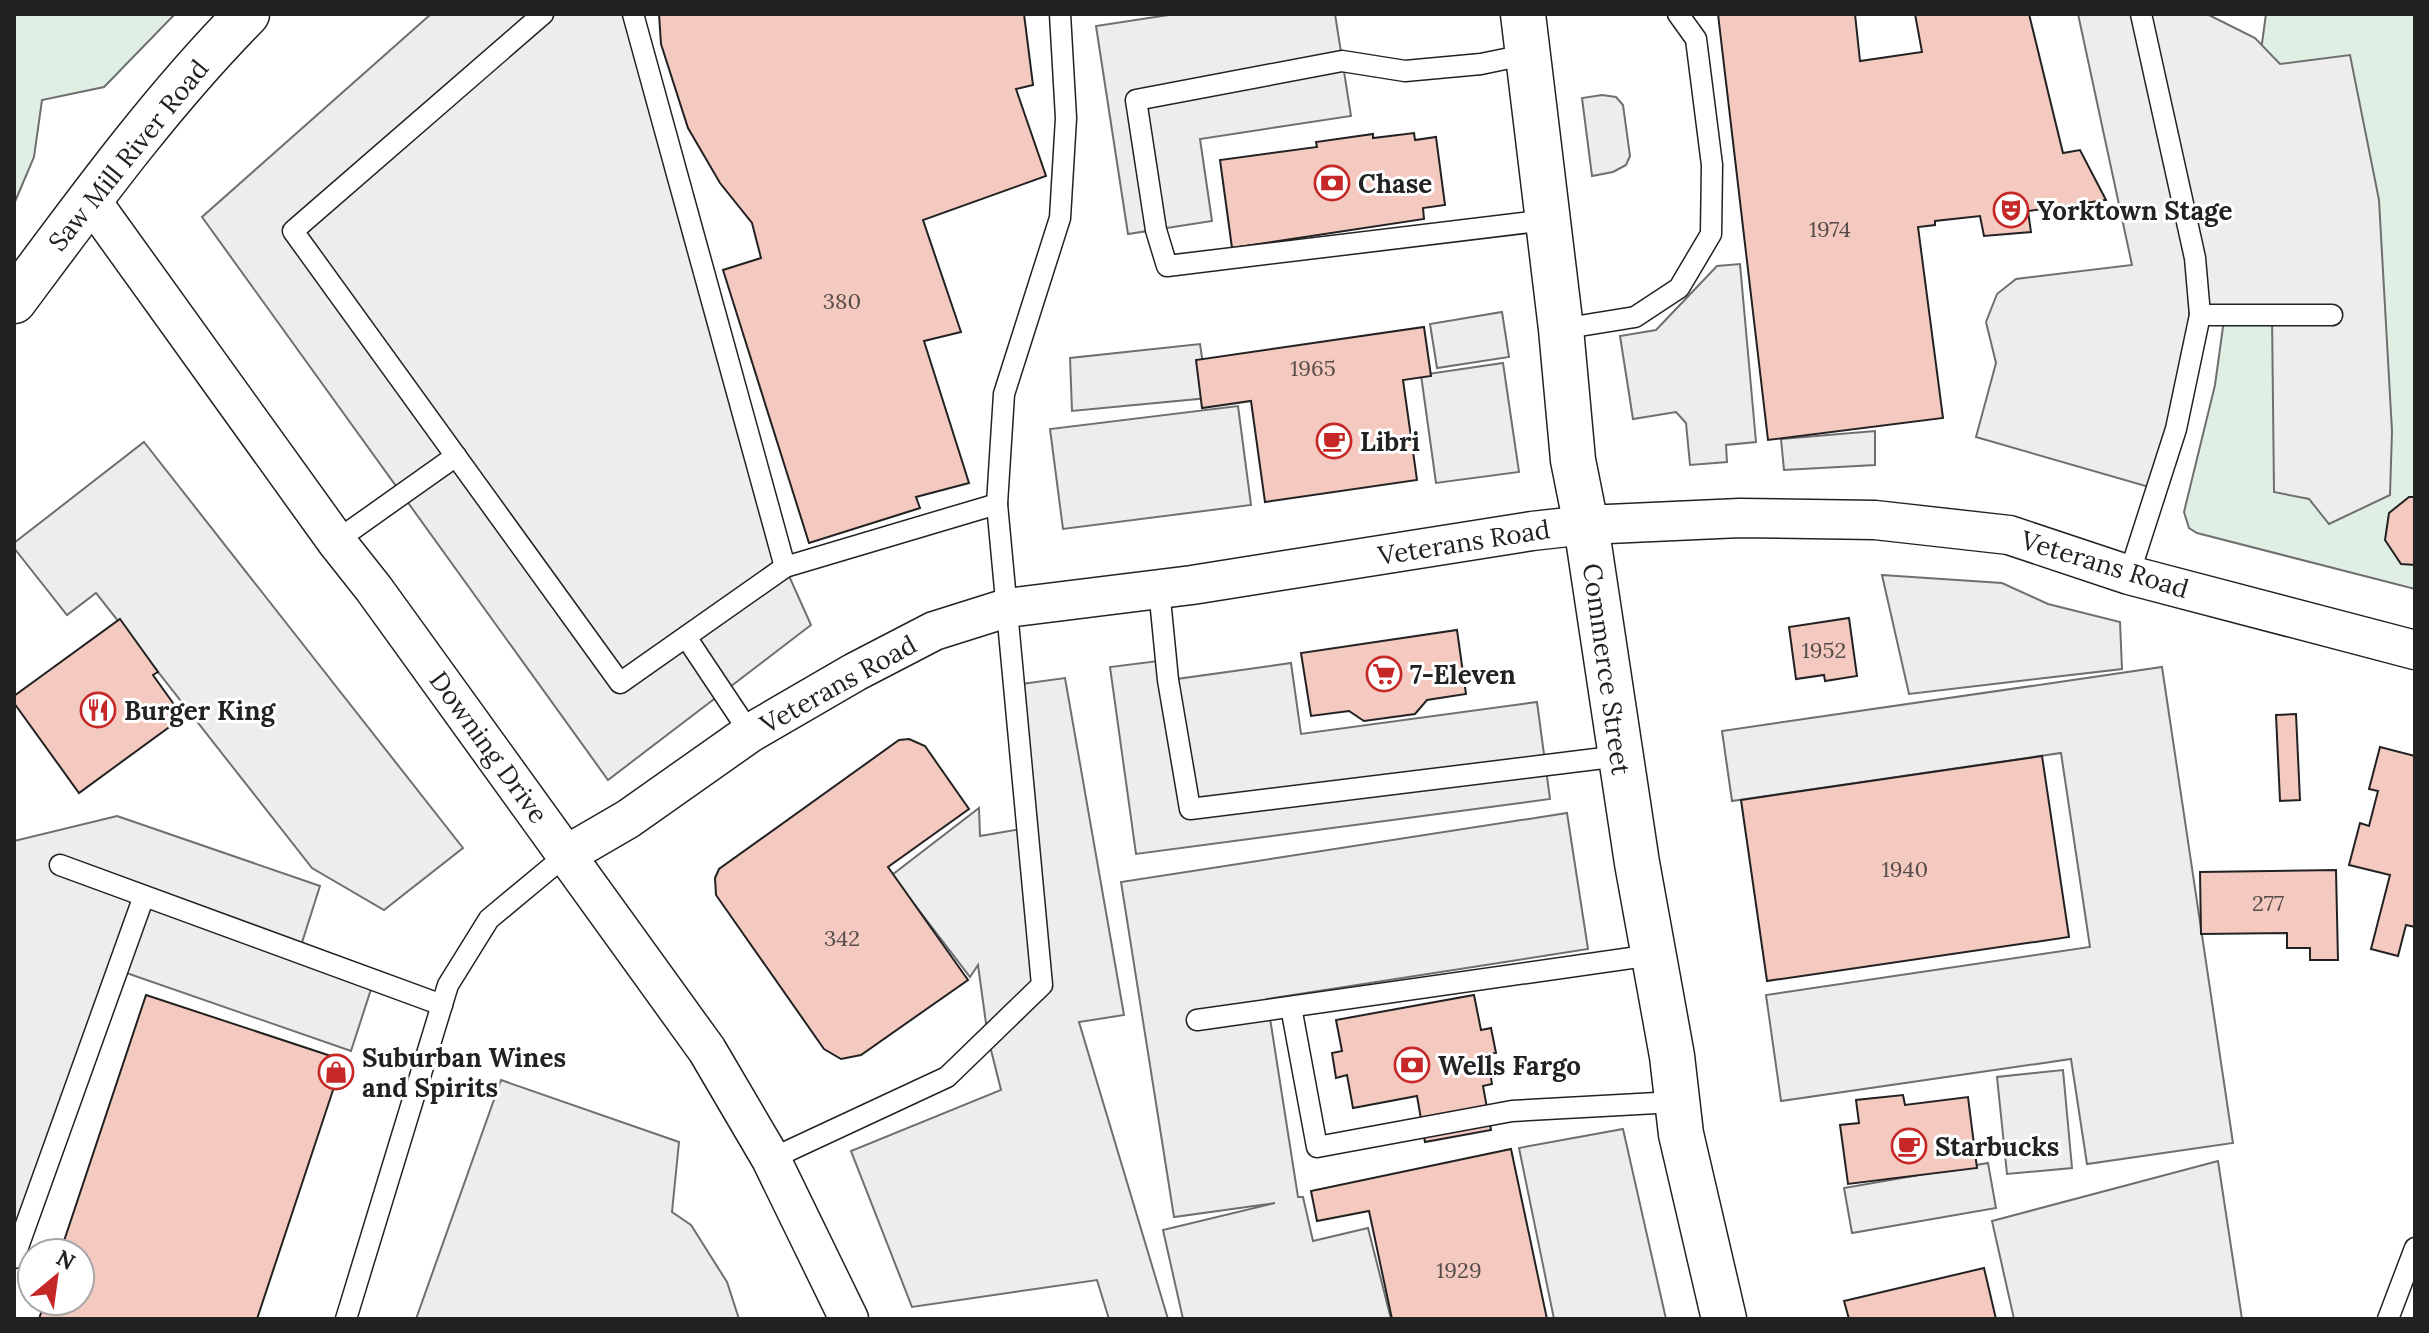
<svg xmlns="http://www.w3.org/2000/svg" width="2429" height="1333" viewBox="0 0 2429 1333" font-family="Lora,serif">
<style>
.green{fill:#e0efe3;stroke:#6f6f6f;stroke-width:2}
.parking{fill:#ededed;stroke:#6f6f6f;stroke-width:2}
.building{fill:#f3c9c0;stroke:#222;stroke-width:2}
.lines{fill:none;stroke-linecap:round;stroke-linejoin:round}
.service-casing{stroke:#222;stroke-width:23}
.minor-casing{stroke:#222;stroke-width:41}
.tertiary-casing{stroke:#222;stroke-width:47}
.secondary-casing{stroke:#222;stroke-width:47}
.service{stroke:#fff;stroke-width:20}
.minor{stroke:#fff;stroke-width:38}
.tertiary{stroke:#fff;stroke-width:44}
.secondary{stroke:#fff;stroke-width:44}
.labels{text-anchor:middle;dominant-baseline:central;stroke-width:6;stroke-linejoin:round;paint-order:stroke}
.number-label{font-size:22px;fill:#564c4a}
.street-label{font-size:26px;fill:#222;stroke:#fff}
.poi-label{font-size:26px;font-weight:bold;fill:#222;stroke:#fff;text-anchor:start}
</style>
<rect width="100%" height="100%" fill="#fff"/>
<!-- green -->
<g class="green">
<polygon points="14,14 175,14 104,87 42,100 34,157 14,204"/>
<polygon points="2266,14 2415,14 2415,589 2197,533 2189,528 2184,512 2215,385"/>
</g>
<!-- parking -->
<g class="parking">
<polygon points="431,14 633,14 785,567 811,625 608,780 202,217"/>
<polygon points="1175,14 1335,14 1351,116 1200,139 1212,221 1128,234 1096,26"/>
<polygon points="2078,14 2207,14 2255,38 2280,64 2350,55 2379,200 2392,431 2390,495 2329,524 2309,499 2274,492 2272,315 2200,316 2156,489 1976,437 1996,363 1986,322 1997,294 2016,279 2132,265"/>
<polygon points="1602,95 1616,97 1623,105 1630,156 1626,165 1613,172 1592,176 1582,98"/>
<polygon points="1740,264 1756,442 1726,445 1727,462 1690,465 1686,423 1676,412 1633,419 1620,336 1656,330 1717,266"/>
<polygon points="1502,312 1509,357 1437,368 1430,324"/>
<polygon points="1200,344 1208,398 1072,411 1070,358"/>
<polygon points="1503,363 1519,472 1436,483 1421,375"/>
<polygon points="1238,406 1251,505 1063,529 1050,429"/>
<polygon points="1875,431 1875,465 1784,470 1781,439"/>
<polygon points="144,442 463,848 384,910 312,868 96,593 67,615 14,548 14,543"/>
<polygon points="1882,575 2002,583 2048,604 2120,622 2122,669 1909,694"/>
<polygon points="1166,660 1169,680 1291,663 1301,734 1537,702 1550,799 1136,854 1110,667"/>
<polygon points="2162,667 2233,1143 2087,1164 2071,1059 1781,1101 1766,995 2090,947 2061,753 1732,801 1722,731"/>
<polygon points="1065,678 1124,1015 1079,1022 1168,1319 1109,1319 1097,1280 912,1307 851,1151 1001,1090 988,1038 978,965 970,977 892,875 979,808 980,836 1027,828 1014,685"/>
<polygon points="1567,813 1588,949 1267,999 1298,1197 1303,1197 1313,1241 1368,1228 1391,1319 1183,1319 1163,1230 1275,1203 1174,1217 1121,882"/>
<polygon points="117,816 320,886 299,952 374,980 351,1051 118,970 14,1258 14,841"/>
<polygon points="2063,1070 2072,1168 2007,1174 1997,1077"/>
<polygon points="501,1080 679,1142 672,1212 691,1225 727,1282 739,1319 416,1319"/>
<polygon points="1623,1129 1666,1319 1554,1319 1519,1148"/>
<polygon points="2218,1161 2242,1319 2014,1319 1992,1221"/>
<polygon points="1988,1163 1996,1208 1852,1233 1844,1188"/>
</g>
<!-- building -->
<g class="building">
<polygon points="659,14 1024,14 1033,85 1016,89 1046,176 923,220 961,332 924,341 969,483 916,497 920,508 809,543 723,270 761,258 752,223 720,183 688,128 661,44"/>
<polygon points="1718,14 1855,14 1860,61 1922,52 1915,14 2029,14 2063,153 2080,150 2106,200 2028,211 2031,232 1984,236 1980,216 1935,221 1935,225 1918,227 1943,418 1768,440"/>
<polygon points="1414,133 1415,140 1436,137 1445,205 1423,208 1424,219 1232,248 1220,160 1317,147 1316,142 1373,134 1373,138"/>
<polygon points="1424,327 1431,376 1403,380 1417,480 1265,502 1251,401 1202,408 1196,360"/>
<polygon points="2409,497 2415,497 2415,565 2401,564 2385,540 2389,513"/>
<polygon points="1849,618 1857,676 1825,681 1824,675 1796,679 1789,627"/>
<polygon points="120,619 158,672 153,675 183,717 79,793 14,703 14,696"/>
<polygon points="1457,630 1466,694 1427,700 1415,714 1364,721 1349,711 1311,716 1301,653"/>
<polygon points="2296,714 2300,800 2280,801 2276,715"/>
<polygon points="909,739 925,746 969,809 888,867 968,980 861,1055 841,1059 824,1049 716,895 715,878 719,869 899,740"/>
<polygon points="2380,747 2415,756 2415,927 2406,925 2398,956 2371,949 2390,875 2349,865 2360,823 2369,826 2378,791 2369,789"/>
<polygon points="2042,756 2069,937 1767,981 1741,800"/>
<polygon points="2336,870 2338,960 2310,960 2310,948 2287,948 2287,933 2201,934 2200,872"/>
<polygon points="146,995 343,1060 257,1319 39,1319 45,1301 80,1301 80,1253 60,1253"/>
<polygon points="1474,995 1481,1030 1491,1028 1496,1053 1487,1054 1492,1084 1483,1086 1491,1130 1425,1142 1417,1096 1353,1108 1347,1075 1336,1078 1332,1053 1342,1051 1336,1020"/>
<polygon points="1903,1095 1905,1105 1968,1097 1977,1168 1848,1184 1840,1125 1859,1123 1856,1100"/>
<polygon points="1511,1149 1547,1319 1392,1319 1369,1211 1317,1221 1311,1191"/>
<polygon points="1984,1268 1996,1319 1849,1319 1844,1301"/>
</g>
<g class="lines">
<!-- service casing -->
<g class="service-casing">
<g id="service">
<polyline points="543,14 293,231 620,683 785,567 997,504"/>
<polyline points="633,14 785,567"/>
<polyline points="1529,54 1481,64 1405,71 1342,61 1136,100 1156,230 1167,266 1547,220"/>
<polyline points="2200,315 2332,315"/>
<polyline points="1561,329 1635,317 1679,288 1711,234 1712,165 1696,39 1678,14"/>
<polyline points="336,541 456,456"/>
<polyline points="2129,575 2176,429 2200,315 2195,258 2141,14"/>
<polyline points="1159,589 1168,680 1190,809 1620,756"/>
<polyline points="686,637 750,733"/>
<polyline points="60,865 442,1005"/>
<polyline points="1291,1007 1317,1147 1512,1111 1675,1102"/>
<polyline points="1197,1020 1652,955"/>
<polyline points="771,1159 947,1077 1042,985 997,504 1004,394 1060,218 1066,118 1060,14"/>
<polyline points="14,1258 144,896"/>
<polyline points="346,1319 448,985 489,919 566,855"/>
<polyline points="2388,1319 2415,1248"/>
</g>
</g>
<!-- minor casing -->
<g class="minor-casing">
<g id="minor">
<polyline points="90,199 336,541 374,589 707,1050 771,1159 849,1319"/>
<polyline points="566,855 628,819 750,733 855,672 934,631 1007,608 1192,585 1532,531 1586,525 1740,518 1875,520 2009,535 2129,575 2415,650"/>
</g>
</g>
<!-- tertiary casing -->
<g class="tertiary-casing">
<polyline id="tertiary" points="1523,14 1561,329 1573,460 1586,525 1637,863 1672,1056 1681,1134 1724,1319"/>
</g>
<!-- secondary casing -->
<g class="secondary-casing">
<path id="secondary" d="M14,301C87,203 161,101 247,14"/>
</g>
<!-- service -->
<use href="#service" class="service"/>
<!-- minor -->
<use href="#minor" class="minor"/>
<!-- tertiary -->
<use href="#tertiary" class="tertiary"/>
<!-- secondary -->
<use href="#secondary" class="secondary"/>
</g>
<!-- icons -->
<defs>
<g id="bank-ring" transform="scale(1.8)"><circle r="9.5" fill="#fff" stroke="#c62828" stroke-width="1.5"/><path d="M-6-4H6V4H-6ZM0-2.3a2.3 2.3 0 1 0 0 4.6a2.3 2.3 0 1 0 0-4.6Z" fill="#c62828"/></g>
<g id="theatre-ring" transform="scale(1.8)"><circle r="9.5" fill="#fff" stroke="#c62828" stroke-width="1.5"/><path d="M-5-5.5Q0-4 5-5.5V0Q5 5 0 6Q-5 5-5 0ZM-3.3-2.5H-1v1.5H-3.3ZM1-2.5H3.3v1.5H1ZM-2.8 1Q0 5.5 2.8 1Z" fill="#c62828"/></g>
<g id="cafe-ring" transform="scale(1.8)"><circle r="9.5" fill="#fff" stroke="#c62828" stroke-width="1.5"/><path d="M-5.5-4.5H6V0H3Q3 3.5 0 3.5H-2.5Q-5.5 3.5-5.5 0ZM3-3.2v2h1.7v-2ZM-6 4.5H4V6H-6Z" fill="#c62828"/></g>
<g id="supermarket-ring" transform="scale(1.8)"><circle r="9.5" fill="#fff" stroke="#c62828" stroke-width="1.5"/><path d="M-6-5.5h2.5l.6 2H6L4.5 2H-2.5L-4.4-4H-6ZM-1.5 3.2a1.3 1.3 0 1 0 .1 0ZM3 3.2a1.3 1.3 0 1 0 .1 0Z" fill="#c62828"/></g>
<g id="restaurant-ring" transform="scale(1.8)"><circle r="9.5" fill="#fff" stroke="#c62828" stroke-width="1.5"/><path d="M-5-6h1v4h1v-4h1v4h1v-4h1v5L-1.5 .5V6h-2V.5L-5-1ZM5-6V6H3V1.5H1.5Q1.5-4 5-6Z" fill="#c62828"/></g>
<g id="shop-ring" transform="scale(1.8)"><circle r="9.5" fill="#fff" stroke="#c62828" stroke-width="1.5"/><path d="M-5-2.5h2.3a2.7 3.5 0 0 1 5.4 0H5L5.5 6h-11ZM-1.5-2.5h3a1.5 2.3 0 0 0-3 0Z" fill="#c62828"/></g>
</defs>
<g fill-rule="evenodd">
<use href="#bank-ring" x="1332" y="183"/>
<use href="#theatre-ring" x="2011" y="210"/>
<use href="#cafe-ring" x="1334" y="441"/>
<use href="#supermarket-ring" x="1384" y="674"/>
<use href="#restaurant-ring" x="98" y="710"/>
<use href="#bank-ring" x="1412" y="1065"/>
<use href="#shop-ring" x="336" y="1072"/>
<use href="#cafe-ring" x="1909" y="1146"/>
</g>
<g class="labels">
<!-- number labels -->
<g class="number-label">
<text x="1830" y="229">1974</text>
<text x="842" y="301">380</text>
<text x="1313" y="368">1965</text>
<text x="1824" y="650">1952</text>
<text x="1905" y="869">1940</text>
<text x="2268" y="903">277</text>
<text x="842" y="938">342</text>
<text x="1459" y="1270">1929</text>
</g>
<!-- street labels -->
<g class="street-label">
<text transform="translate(128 155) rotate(-51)">Saw Mill River Road</text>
<text transform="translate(1464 542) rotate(-9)">Veterans Road</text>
<text transform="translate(2105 564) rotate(17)">Veterans Road</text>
<text transform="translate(1607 669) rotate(82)">Commerce Street</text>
<text transform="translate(838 684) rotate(-29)">Veterans Road</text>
<text transform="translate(489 747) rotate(54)">Downing Drive</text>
</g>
<!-- poi labels -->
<g class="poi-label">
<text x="1358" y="183">Chase</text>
<text x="2037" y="210">Yorktown Stage</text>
<text x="1360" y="441">Libri</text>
<text x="1410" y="674">7-Eleven</text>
<text x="124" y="710">Burger King</text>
<text x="362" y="1057">Suburban Wines<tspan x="362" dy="30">and Spirits</tspan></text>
<text x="1438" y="1065">Wells Fargo</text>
<text x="1935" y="1146">Starbucks</text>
</g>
</g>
<!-- border -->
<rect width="2429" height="1333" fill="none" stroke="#222222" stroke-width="32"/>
<!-- north arrow -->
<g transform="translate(56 1277) rotate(29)"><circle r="38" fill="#ffffff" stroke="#a7a7a7" stroke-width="2"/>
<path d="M0-6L14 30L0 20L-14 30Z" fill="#c62828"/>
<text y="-12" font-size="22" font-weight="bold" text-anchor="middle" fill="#222222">N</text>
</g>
</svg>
